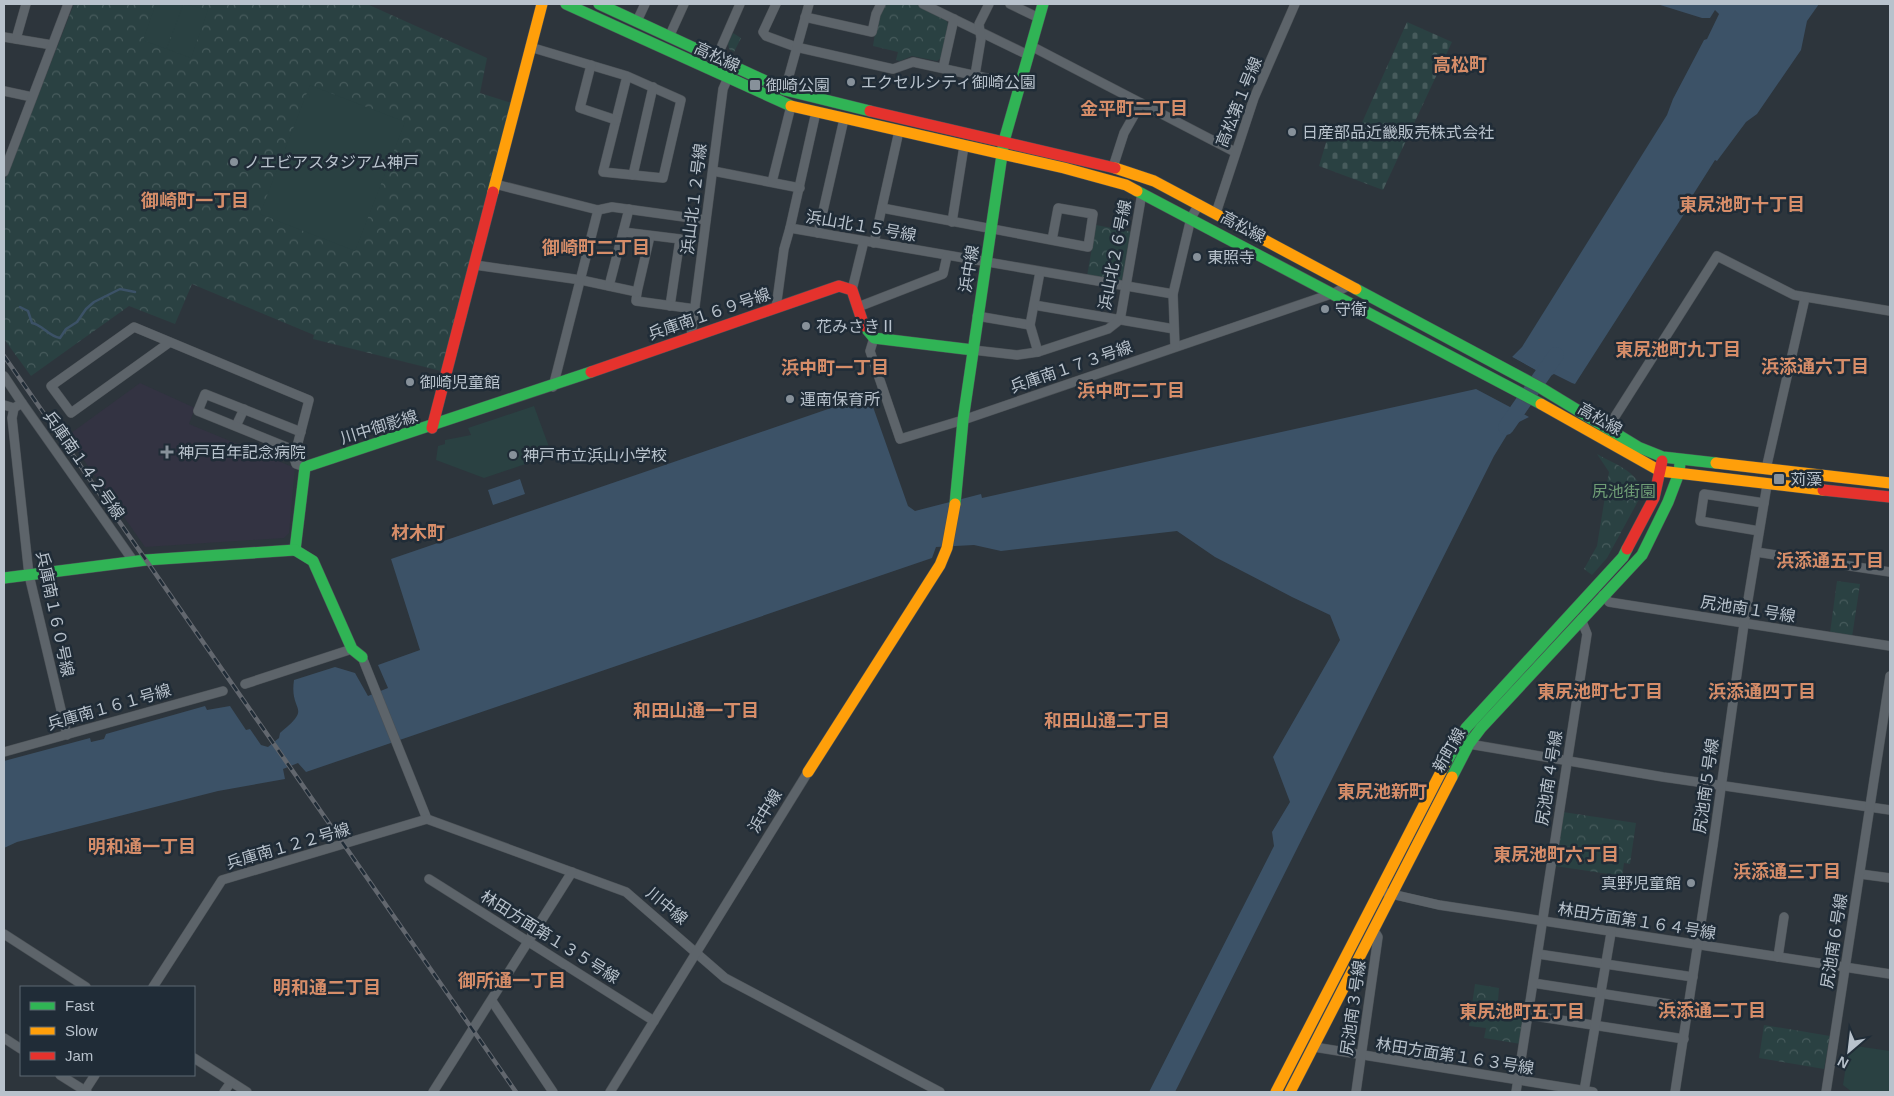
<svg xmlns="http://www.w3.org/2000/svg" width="1894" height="1096" viewBox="0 0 1894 1096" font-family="Helvetica,'Noto Sans JP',sans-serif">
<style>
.medical{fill:#333342}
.cemetery{fill:url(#cemetery-stones)}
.park{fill:url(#park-crowns)}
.pitch{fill:#2a4142}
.water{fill:#3c5267}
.pier{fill:#2d353c}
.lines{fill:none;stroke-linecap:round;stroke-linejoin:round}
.stream{stroke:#3c5267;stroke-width:2.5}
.river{stroke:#3c5267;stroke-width:16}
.street-casing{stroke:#4b5156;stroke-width:10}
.fast-casing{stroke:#4b5156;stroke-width:12}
.slow-casing{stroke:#4b5156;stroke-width:12}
.jam-casing{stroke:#4b5156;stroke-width:12}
.street{stroke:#5d646a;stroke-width:9}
.fast{stroke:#30b455;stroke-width:11}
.slow{stroke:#ff9f0a;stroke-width:11}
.jam{stroke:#e5322d;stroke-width:11}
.rail-casing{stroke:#62676e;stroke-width:4.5}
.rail{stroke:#202c37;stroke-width:2.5;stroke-dasharray:8;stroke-linecap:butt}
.poi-dot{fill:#87919a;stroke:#202c37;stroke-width:2}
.labels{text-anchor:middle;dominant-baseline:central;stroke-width:5;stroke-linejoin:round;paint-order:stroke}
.street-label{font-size:16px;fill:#b8c2cc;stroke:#202c37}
.poi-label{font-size:16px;fill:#b8c2cc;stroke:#202c37;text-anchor:start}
.park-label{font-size:16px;fill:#6f9d75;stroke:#202c37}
.neighbourhood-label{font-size:18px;font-weight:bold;fill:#d68d69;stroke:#202c37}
</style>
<defs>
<pattern id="cemetery-stones" width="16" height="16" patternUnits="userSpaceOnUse" patternTransform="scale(1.25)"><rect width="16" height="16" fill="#2a4142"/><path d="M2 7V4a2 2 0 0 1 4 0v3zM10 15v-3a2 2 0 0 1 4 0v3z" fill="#475b5c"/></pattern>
<pattern id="park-crowns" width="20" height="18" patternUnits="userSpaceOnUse" patternTransform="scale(1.25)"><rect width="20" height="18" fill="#2a4142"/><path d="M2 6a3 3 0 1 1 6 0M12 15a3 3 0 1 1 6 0" fill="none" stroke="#475b5c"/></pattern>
</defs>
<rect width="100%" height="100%" fill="#2d353c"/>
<!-- medical -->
<polygon class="medical" points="140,383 195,408 189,424 295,468 289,533 284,538 145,547 67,436"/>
<!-- cemetery -->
<polygon class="cemetery" points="1407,22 1452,42 1383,190 1319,166 1331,126 1356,136"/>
<!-- park -->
<g class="park">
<polygon points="74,4 367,4 487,58 480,93 512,103 441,371 313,339 314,335 192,284 175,324 129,306 31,376 4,339 4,183"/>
<polygon points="883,4 915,4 946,19 948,24 941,58 937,61 912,56 900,61 896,60 898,52 873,46 878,15"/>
<polygon points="733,33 741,38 734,52 729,49 728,43"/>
<polygon points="1096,225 1132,232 1122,282 1087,276"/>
<path d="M1597,454C1616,465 1636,470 1643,492L1607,558L1592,575L1584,569L1597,546L1609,472Z"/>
<polygon points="1837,581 1860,584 1852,637 1830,633"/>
<polygon points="1563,812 1636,823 1630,864 1624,863 1622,876 1555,866"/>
<polygon points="1475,984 1499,988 1498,1001 1527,1005 1521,1044 1484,1038 1486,1028 1469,1026"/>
<polygon points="1764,1025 1830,1036 1824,1069 1759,1058"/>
</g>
<!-- pitch -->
<g class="pitch">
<polygon points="156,4 183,4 166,49 143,40"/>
<polygon points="184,4 208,10 191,58 167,49"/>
<polygon points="310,85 405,122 355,251 260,214"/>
<polygon points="534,406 552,455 484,478 436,460 438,446 445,444 445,440 471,435 468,428"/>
<polygon points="1849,1045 1890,1051 1890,1092 1852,1092 1843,1085"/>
</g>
<!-- water -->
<g class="water">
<polygon points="1657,4 1819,4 1807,21 1801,50 1757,114 1746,122 1717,161 1715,160 1684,209 1686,211 1575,384 1572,383 1554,374 1548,377 1512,357 1522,347 1667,115 1673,99 1704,40 1707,39 1719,14 1715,10 1710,18 1702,18"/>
<path d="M1476,389L1529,417L1513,425L1494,456L1175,1092H1149L1274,846L1272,832L1290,802L1273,757L1340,640L1330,615L1292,597L1215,557L1177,531L1001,551L974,545L936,547L932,558L306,772L298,763L283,769L285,779L218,791L17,842L4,848V761L90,738L91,742L104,739L106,734L205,706L207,710L230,706L246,730L250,729L261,745L268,747L279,738L280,733C314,705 289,714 294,680L335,667L355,673L368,696L388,688L378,665L420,650L391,559L863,397L872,404L908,506L915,511L981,494L982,498Z"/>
<polygon points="520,479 525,494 493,505 488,490"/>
</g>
<!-- pier -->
<polygon class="pier" points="1512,357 1548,377 1547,379 1542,376 1511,359"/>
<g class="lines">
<!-- stream -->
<path class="stream" d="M20,307L28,311L32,323C43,325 48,336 60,338L66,329L77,322L86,309L94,302L120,289L135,292"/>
<!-- river -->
<polyline class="river" points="1506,427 1556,355"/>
<!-- street casing -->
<g class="street-casing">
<g id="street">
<polyline points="776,4 763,32 766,36 796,47 893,69 913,62 1019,85"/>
<polyline points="923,4 1028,55"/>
<polyline points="1010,4 1039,18"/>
<polyline points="805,17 872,32 876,14 881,4"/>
<polyline points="637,21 645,4"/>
<polyline points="4,37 52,45"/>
<polyline points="669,37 684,4"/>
<polyline points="16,39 26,4"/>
<polyline points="1031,46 1235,152"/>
<polyline points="530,47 627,76 681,100 663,178 603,172 627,76"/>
<polyline points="716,59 740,4"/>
<polyline points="591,65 580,108 616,120"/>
<polyline points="943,68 954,19"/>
<polyline points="975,75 981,39 979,24 989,4"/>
<polyline points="785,90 809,4"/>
<polyline points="4,91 32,97"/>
<polyline points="816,112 790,228 1173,294"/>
<polyline points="1113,167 1124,133 1141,103"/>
<polyline points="713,171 800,188"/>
<polyline points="4,172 68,4"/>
<polyline points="633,175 653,87"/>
<polyline points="772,182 791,106"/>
<polyline points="495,184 598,210 612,207 706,220"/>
<polyline points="882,208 1088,247 1093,214 1058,208 1052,240"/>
<polyline points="1216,213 1254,98 1295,4"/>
<polyline points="952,222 964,146"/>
<polyline points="623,232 680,239 670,306"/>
<polyline points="818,233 844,119"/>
<polyline points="874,243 899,131"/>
<polyline points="475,265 581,280 637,292 636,301 695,309"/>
<polyline points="609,286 629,209"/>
<polyline points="852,290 864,241"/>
<polyline points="637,292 650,236"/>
<polyline points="1034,305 1174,329"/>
<polyline points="858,307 943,274 947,256"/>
<polyline points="776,308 784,249 790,228"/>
<polyline points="977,316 1030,325"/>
<polyline points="691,337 723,89 730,73"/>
<polyline points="874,338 870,351 900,439 963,420 1334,293 1350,285"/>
<polyline points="170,342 71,413 51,386 134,327 309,400 294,458 296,464 305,467"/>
<polyline points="1175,346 1173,294 1191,218 1199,204"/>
<polyline points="973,350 1017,355 1038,352 1108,329 1117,322 1121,315 1142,193"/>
<polyline points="1038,352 1030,325 1040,272"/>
<polyline points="4,376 22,403"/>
<polyline points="553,387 598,210"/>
<polyline points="4,405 14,408 22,403 134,562"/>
<polyline points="14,408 12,418 29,575 67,735"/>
<polyline points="236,426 244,409"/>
<polyline points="1607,429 1717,256 1794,295 1890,311"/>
<polyline points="296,451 198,411 205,394 301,432"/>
<polyline points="1766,469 1805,298"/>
<polyline points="1759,531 1700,521 1704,494 1764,503"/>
<polyline points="1756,552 1890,572"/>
<polyline points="1603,595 1609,602 1615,603 1890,646"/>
<polyline points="362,657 427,819 626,892 725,978 940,1092"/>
<polyline points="245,684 352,649"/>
<polyline points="1469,744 1663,777 1890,810"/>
<polyline points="4,752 223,691"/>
<polyline points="1860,874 1890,878"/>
<polyline points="429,879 654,1021"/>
<polyline points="1387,893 1439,905 1890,974"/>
<polyline points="4,934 86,987"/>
<polyline points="1538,954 1693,977"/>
<polyline points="1778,957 1784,917"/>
<polyline points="1533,983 1689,1007"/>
<polyline points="153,987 222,880 427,819"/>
<polyline points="492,1001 553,1092"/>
<polyline points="1528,1015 1684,1039"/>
<polyline points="4,1038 21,1049"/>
<polyline points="1314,1047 1593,1092"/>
<polyline points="194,1058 247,1092"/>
<polyline points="60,1075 87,1092"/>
<polyline points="1584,1091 1611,933"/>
<polyline points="84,1092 95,1075"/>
<polyline points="224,1092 231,1082"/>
<polyline points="433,1092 572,872"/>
<polyline points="610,1092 808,772"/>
<polyline points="1356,1092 1378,937 1373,929"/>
<polyline points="1516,1092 1587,634 1581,619"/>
<polyline points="1675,1092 1713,845 1744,624 1767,485"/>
<polyline points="1826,1092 1890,676"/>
</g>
</g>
<!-- fast casing -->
<g class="fast-casing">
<g id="fast">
<polyline points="566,4 791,106"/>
<polyline points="599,4 785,90 870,111"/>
<polyline points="1137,191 1541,404"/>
<polyline points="1356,289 1541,388 1638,447 1663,457 1716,463"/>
<polyline points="864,326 874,338 973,350"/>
<polyline points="955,504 963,420 1004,141 1043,4"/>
<polyline points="295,550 305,467 591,372"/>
<polyline points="295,550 313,561 352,649 362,657"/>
<polyline points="4,578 146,560 295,550"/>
<polyline points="1444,766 1466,728 1623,557 1627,549"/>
<polyline points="1452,777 1469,744 1481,728 1642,555 1668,502 1679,473 1680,463"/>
</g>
</g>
<!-- slow casing -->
<g class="slow-casing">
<g id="slow">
<polyline points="791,106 1064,168 1126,185 1137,191"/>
<polyline points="1115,168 1154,181 1356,289"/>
<polyline points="493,192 542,4"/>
<polyline points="1541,404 1660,471 1823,490"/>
<polyline points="1716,463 1890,483"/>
<polyline points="808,772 940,565 947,548 955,504"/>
<polyline points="1276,1092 1444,766"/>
<polyline points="1290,1092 1452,777"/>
</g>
</g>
<!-- jam casing -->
<g class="jam-casing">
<g id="jam">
<polyline points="870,111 1115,168"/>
<polyline points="591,372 839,286 852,290 864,326"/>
<polyline points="432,428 493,192"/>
<polyline points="1823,490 1890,497"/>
<polyline points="1627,549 1654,498 1662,461"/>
</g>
</g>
<!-- street -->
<use href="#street" class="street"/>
<!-- fast -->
<use href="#fast" class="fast"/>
<!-- slow -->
<use href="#slow" class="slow"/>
<!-- jam -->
<use href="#jam" class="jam"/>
<!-- rail casing -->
<g class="rail-casing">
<polyline id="rail" points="4,356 516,1092"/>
</g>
<!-- rail -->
<use href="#rail" class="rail"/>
</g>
<!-- markers -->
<g class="poi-dot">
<circle cx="851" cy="82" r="5"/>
<rect x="749" y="79" width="12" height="12" rx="2.5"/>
<circle cx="1292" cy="132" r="5"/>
<circle cx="234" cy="162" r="5"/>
<circle cx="1197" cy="257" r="5"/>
<circle cx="1325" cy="309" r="5"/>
<circle cx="806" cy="326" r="5"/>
<circle cx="410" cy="382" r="5"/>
<circle cx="790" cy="399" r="5"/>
<path d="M164.5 444.5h5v5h5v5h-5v5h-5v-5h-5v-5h5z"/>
<circle cx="513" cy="455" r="5"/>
<rect x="1773" y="473" width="12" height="12" rx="2.5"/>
<circle cx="1691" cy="883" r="5"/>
</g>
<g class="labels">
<!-- street labels -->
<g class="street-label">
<text transform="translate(717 57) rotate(25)">高松線</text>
<text transform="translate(1239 102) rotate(-68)">高松第１号線</text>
<text transform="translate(694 199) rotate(-83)">浜山北１２号線</text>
<text transform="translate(861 226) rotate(10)">浜山北１５号線</text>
<text transform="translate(1243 227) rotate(28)">高松線</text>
<text transform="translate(1115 255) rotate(-79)">浜山北２６号線</text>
<text transform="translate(969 269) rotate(-80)">浜中線</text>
<text transform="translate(709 314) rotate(-19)">兵庫南１６９号線</text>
<text transform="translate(1071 367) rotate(-19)">兵庫南１７３号線</text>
<text transform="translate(1600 419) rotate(30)">高松線</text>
<text transform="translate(379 427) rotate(-17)">川中御影線</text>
<text transform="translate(84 465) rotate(55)">兵庫南１４２号線</text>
<text transform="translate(1748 609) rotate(9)">尻池南１号線</text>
<text transform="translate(55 614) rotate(78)">兵庫南１６０号線</text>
<text transform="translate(109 707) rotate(-16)">兵庫南１６１号線</text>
<text transform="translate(1449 750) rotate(-60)">新町線</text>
<text transform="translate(1549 778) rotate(-81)">尻池南４号線</text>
<text transform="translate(1706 786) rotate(-82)">尻池南５号線</text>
<text transform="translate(765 811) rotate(-58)">浜中線</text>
<text transform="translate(288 846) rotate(-16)">兵庫南１２２号線</text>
<text transform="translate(667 906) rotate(40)">川中線</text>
<text transform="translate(1637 921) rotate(9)">林田方面第１６４号線</text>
<text transform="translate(550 937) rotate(32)">林田方面第１３５号線</text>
<text transform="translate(1834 941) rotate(-81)">尻池南６号線</text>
<text transform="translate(1353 1008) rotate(-82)">尻池南３号線</text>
<text transform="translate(1455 1056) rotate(9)">林田方面第１６３号線</text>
</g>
<!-- poi labels -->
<g class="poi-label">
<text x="861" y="82">エクセルシティ御崎公園</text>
<text x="766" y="85">御崎公園</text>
<text x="1302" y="132">日産部品近畿販売株式会社</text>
<text x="244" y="162">ノエビアスタジアム神戸</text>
<text x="1207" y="257">東照寺</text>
<text x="1335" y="309">守衛</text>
<text x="816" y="326">花みさきⅡ</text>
<text x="420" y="382">御崎児童館</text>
<text x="800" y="399">運南保育所</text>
<text x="178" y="452">神戸百年記念病院</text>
<text x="523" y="455">神戸市立浜山小学校</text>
<text x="1790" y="479">苅藻</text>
<text x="1681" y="883" text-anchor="end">真野児童館</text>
</g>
<!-- park labels -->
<g class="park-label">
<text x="1624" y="491">尻池街園</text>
</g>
<!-- neighbourhood labels -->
<g class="neighbourhood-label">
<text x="1460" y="65">高松町</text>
<text x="1134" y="109">金平町二丁目</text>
<text x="195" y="201">御崎町一丁目</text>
<text x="1742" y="205">東尻池町十丁目</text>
<text x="596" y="248">御崎町二丁目</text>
<text x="1678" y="350">東尻池町九丁目</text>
<text x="1815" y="367">浜添通六丁目</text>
<text x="835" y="368">浜中町一丁目</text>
<text x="1131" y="391">浜中町二丁目</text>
<text x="418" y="533">材木町</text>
<text x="1830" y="561">浜添通五丁目</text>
<text x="1600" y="692">東尻池町七丁目</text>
<text x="1762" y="692">浜添通四丁目</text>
<text x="696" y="711">和田山通一丁目</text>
<text x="1107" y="721">和田山通二丁目</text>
<text x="1382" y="792">東尻池新町</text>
<text x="142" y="847">明和通一丁目</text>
<text x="1556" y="855">東尻池町六丁目</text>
<text x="1787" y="872">浜添通三丁目</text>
<text x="512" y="981">御所通一丁目</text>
<text x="327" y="988">明和通二丁目</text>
<text x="1712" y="1011">浜添通二丁目</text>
<text x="1522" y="1012">東尻池町五丁目</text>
</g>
</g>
<!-- border -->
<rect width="1894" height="1096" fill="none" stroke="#b8c2cc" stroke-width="10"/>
<!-- legend -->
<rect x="20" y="986" width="175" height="90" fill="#202c37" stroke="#5d6873"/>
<rect x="30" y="1002" width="25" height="8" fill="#30b455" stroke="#5d6873"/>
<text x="65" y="1011" font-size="15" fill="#b8c2cc">Fast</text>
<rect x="30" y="1027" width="25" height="8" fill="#ff9f0a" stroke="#5d6873"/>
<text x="65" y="1036" font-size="15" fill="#b8c2cc">Slow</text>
<rect x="30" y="1052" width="25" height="8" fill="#e5322d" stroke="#5d6873"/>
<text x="65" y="1061" font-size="15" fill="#b8c2cc">Jam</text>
<!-- north arrow -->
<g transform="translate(1849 1051) rotate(208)" stroke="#202c37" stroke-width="4" paint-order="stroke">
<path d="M0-4L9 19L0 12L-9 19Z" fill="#b8c2cc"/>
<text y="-8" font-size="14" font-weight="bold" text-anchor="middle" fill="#b8c2cc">N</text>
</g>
</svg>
